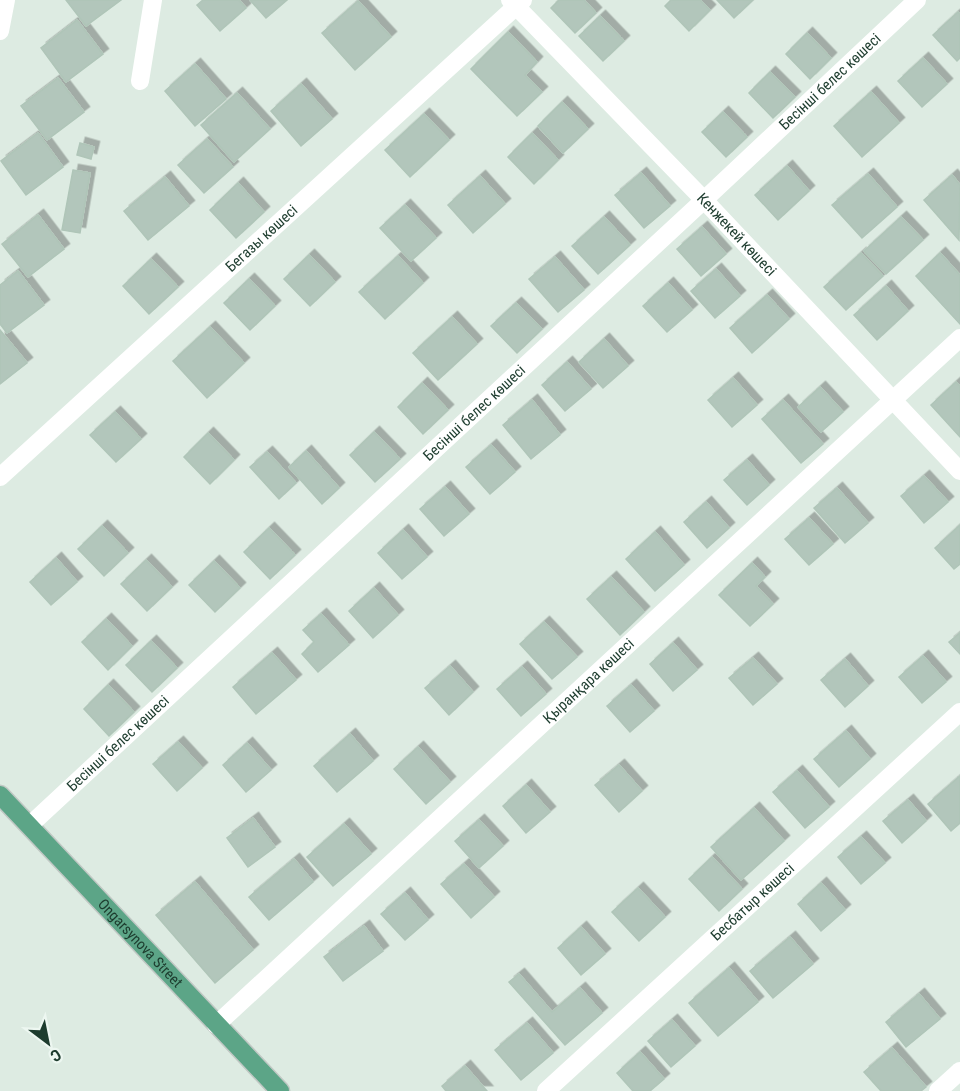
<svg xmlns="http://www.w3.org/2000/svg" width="960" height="1091" viewBox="0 0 960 1091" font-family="'Roboto Condensed',sans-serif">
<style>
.building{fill:#b2c6bb;stroke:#afc5b8;stroke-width:1.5;filter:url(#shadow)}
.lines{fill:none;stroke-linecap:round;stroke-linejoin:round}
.major-casing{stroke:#c0c8c4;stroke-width:21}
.minor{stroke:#fff;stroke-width:18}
.major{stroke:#5ca587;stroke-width:18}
.labels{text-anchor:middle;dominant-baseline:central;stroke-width:5;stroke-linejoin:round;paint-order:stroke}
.street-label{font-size:15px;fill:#1d3c2e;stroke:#edf7f1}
</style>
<defs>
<filter id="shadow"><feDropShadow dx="5.5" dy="-5.5" stdDeviation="0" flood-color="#0004"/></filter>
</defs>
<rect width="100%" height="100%" fill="#ddebe2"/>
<!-- building -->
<g class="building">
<polygon points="66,0 121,0 86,26"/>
<polygon points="203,0 239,0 246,8 220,31 197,5"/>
<polygon points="250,0 287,0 266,18"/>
<polygon points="559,0 584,0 596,13 575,33 551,8"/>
<polygon points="671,0 700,0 710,10 689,31 665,6"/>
<polygon points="717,0 753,0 734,18"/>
<polygon points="358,1 391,37 355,70 322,33"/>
<polygon points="958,12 960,14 960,58 957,61 933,35"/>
<polygon points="600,16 624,41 603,61 579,36"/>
<polygon points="77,20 103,54 66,82 41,48"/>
<polygon points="508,32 537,62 525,75 542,92 517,116 471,69"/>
<polygon points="807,33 831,58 810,79 786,54"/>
<polygon points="923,58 947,84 922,107 898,81"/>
<polygon points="195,64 226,99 195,126 165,91"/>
<polygon points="770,72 795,97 773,118 749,93"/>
<polygon points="58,78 84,112 47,140 21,106"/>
<polygon points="301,84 332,119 301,146 271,111"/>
<polygon points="871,92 899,123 862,157 834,126"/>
<polygon points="237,93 270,129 234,162 201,125"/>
<polygon points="562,102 588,129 563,153 538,126"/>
<polygon points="723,112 747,137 726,157 702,132"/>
<polygon points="424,114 449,140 410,177 385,150"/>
<polygon points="38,133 63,167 26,195 1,161"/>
<polygon points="532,133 558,160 534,184 508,157"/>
<polygon points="207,139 233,167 204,193 178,165"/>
<polygon points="80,143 94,147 91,159 77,155"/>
<polygon points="787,166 809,191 778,220 755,195"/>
<polygon points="73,170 90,173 80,233 62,230"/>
<polygon points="641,173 670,206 644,228 615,195"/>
<polygon points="868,174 897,207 862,238 832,205"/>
<polygon points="952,175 960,185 959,240 924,200"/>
<polygon points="480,176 505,204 473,233 448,205"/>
<polygon points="165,177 189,206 148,240 124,211"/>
<polygon points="238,183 264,212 236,238 210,210"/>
<polygon points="405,205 436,238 411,261 380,228"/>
<polygon points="38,215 64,249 28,277 2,244"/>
<polygon points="604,217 630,245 598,274 572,246"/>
<polygon points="901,217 923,240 886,274 864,251"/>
<polygon points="702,227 726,254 701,276 677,249"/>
<polygon points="861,253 883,276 846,310 824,287"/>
<polygon points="940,253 960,275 960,324 916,276"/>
<polygon points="309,255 335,282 310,306 284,279"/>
<polygon points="398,256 423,283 385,319 359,292"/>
<polygon points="555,257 584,290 558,312 529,279"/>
<polygon points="151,259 178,287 149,314 123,286"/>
<polygon points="716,269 740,296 715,318 691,291"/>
<polygon points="18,271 44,305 7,333 0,324 0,285"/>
<polygon points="249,279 275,306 250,330 224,303"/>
<polygon points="668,283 692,310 667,332 643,306"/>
<polygon points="886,286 908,311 877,340 854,315"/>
<polygon points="767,295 789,319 752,353 730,328"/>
<polygon points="516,303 542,329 517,353 491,326"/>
<polygon points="452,317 477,344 438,380 413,353"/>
<polygon points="210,327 244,363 207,398 173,361"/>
<polygon points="0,330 27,363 0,384"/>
<polygon points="604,339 628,366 603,388 579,362"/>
<polygon points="567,362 591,389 565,411 542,385"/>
<polygon points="733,378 757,405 732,427 708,400"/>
<polygon points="956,382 960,386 960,437 931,405"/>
<polygon points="422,383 448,410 423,434 398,407"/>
<polygon points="820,387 843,412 821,432 798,407"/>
<polygon points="532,400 560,435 531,459 503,425"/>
<polygon points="783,400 823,444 801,463 762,419"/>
<polygon points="115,412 141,439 116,462 90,435"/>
<polygon points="374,432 400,459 375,482 350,455"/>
<polygon points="208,433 234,460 210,484 184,457"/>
<polygon points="491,445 515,472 490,494 466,467"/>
<polygon points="306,451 339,488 322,504 289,467"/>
<polygon points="267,452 296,483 279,499 250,467"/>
<polygon points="747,460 769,485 747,505 724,480"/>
<polygon points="924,476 948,502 924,523 901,496"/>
<polygon points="445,487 469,514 444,536 420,509"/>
<polygon points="837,488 868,523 845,543 814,508"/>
<polygon points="706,502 729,528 707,548 684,522"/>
<polygon points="809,518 833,544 809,565 785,539"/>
<polygon points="960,525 960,564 954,569 935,548"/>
<polygon points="102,526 128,553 104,576 78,549"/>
<polygon points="269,528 295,555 270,579 244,552"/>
<polygon points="403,530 427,557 402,579 378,553"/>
<polygon points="655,532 684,565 655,591 626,559"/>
<polygon points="56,558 77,582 51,605 30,582"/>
<polygon points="146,560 172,587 147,611 121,584"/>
<polygon points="214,561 240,588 215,612 189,585"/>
<polygon points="752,563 765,577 756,586 773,604 750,626 719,595"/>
<polygon points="611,577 644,612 620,635 587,599"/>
<polygon points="374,588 398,615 373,638 349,611"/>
<polygon points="321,614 349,645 318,672 302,654 314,642 303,630"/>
<polygon points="106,619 132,646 108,670 82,642"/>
<polygon points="544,622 577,657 552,679 520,644"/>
<polygon points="960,633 960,654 949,642"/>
<polygon points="151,641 177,668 152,692 126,665"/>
<polygon points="673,643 697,670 673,691 650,664"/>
<polygon points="272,653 296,680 256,714 233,687"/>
<polygon points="923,656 946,682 922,703 899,677"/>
<polygon points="753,658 777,684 753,705 729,678"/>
<polygon points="845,659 868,686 845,707 821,680"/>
<polygon points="450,666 473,692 449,715 425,688"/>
<polygon points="522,667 546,694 521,716 497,689"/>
<polygon points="108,685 134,712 109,736 84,709"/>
<polygon points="631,685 654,711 630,732 607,706"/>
<polygon points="846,731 870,759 839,787 814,759"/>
<polygon points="350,734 373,761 337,792 314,766"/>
<polygon points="178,742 202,768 177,791 153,764"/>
<polygon points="247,743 271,770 246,792 223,765"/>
<polygon points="418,747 450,782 426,804 394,769"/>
<polygon points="619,765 642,791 619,812 595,785"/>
<polygon points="797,771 829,807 805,828 773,792"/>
<polygon points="960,776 960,823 951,831 928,804"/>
<polygon points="526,785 550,812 526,833 503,806"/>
<polygon points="908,800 926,821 902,843 883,821"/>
<polygon points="754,808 784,841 741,880 711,847"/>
<polygon points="253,818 275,847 248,867 227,838"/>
<polygon points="479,820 503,846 479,868 455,841"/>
<polygon points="344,824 371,854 333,886 307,857"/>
<polygon points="861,837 885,863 861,884 838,857"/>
<polygon points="712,857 742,889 719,911 689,879"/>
<polygon points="294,859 313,882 269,920 249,897"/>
<polygon points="464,864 494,897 471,918 441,884"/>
<polygon points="195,882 253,950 215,983 156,915"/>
<polygon points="821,883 845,910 821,931 798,904"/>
<polygon points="638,888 665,917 639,941 612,912"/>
<polygon points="405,893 428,920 405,940 381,914"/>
<polygon points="364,926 383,951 343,981 324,957"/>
<polygon points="581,927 605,954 581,975 558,948"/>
<polygon points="790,937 813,964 773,998 750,971"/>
<polygon points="729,968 758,1002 718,1036 689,1003"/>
<polygon points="519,974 552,1012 580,988 602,1013 565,1045 509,982"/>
<polygon points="919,994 940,1019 906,1047 886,1022"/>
<polygon points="672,1020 695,1046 671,1067 648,1041"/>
<polygon points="527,1023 553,1053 521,1080 495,1050"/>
<polygon points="892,1048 926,1087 921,1091 881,1091 864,1072"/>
<polygon points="640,1052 664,1079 650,1091 633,1091 617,1073"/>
<polygon points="465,1066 487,1091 446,1091 442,1086"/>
</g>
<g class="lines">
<!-- major casing -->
<g class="major-casing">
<g id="major">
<path id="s6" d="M0,795L280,1091"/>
</g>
</g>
<!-- minor -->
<g class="minor">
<path id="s1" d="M510,0L704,200L960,471"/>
<polyline points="0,31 6,0"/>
<polyline points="140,81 153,0"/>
<path id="s2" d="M0,477L523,0"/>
<path id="s3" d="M30,825L704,200L917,0"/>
<path id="s4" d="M216,1025L960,338"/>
<path id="s5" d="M546,1091L960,712"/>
<polyline points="938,1091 960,1071"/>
</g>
<!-- major -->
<use href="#major" class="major"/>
</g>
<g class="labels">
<!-- street labels -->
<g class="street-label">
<text stroke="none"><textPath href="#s3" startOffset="1092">Бесінші белес көшесі</textPath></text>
<text stroke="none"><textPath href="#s1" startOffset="326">Кенжекей көшесі</textPath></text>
<text stroke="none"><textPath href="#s2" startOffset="354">Бегазы көшесі</textPath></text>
<text stroke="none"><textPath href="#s3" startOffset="606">Бесінші белес көшесі</textPath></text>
<text stroke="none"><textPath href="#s4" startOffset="507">Қыранқара көшесі</textPath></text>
<text stroke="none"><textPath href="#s3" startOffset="120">Бесінші белес көшесі</textPath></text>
<text stroke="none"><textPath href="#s5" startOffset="280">Бесбатыр көшесі</textPath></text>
<text stroke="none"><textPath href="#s6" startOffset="204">Ongarsynova Street</textPath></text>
</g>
</g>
<!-- north arrow -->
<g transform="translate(48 1043) rotate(148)" stroke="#edf7f1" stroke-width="4.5" paint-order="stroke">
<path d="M0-4.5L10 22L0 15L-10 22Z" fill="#1d3c2e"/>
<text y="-9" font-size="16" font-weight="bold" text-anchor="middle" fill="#1d3c2e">С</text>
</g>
</svg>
